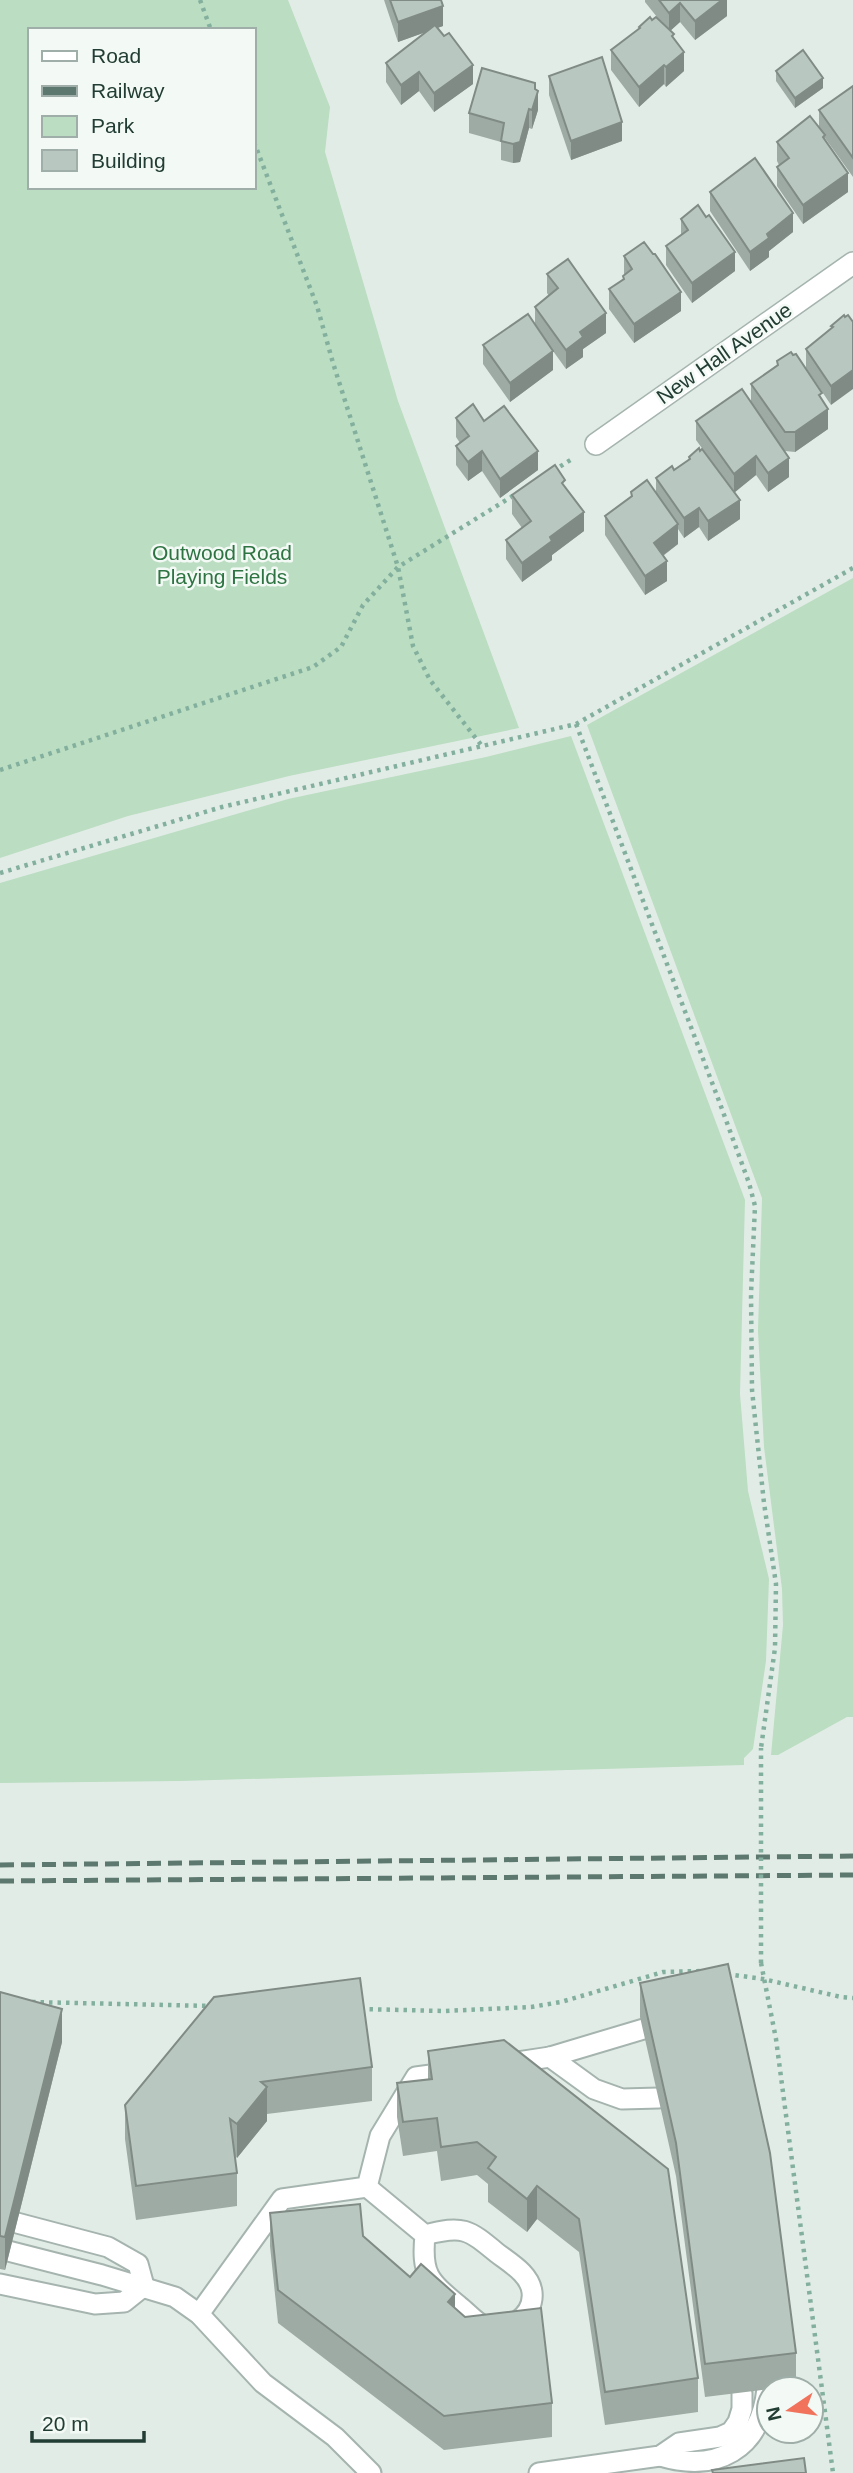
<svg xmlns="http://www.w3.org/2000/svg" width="853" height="2473" viewBox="0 0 853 2473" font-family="Helvetica,sans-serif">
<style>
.green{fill:#bbddc1;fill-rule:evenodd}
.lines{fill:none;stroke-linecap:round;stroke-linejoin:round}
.service-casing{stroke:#a5b4ae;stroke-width:23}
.minor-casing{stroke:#a5b4ae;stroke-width:24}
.path{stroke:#83b09e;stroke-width:4.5;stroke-dasharray:3.5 5;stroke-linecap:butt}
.service{stroke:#fff;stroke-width:19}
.minor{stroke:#fff;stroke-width:21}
.rail{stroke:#5d796f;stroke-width:5;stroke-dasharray:14 7;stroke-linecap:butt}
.path-bridge{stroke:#83b09e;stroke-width:4.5;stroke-dasharray:3.5 5;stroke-linecap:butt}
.wall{fill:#9eaba5}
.shaded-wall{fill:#818b86}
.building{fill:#b8c7c0;stroke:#818b86;stroke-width:2}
.labels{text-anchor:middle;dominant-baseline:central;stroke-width:5;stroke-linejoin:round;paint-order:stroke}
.street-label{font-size:21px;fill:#223d34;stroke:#f3f9f5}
.park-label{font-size:21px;fill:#2d7442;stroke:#f3f9f5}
</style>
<rect width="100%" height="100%" fill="#e2ece7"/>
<!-- green -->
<g class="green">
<path d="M0,0H288L330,107L325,152L398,401L519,728L289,776L128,816L0,858ZM30,30H254V187H30Z"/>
<polygon points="853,578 853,1717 847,1717 778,1755 771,1755 783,1625 782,1589 764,1447 758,1331 762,1198 587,725"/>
<polygon points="571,736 745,1200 740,1394 748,1491 769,1579 766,1661 753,1749 744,1758 744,1765 181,1781 0,1783 0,883 288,799 486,757"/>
</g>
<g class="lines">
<!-- service casing -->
<g class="service-casing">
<g id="service">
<polyline points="550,2057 594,2089 622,2099 659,2098"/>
<polyline points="503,2064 550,2057 667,2022"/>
<path d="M367,2187L425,2235C463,2225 468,2229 497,2253C510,2263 530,2274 532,2292C535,2316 505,2336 484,2326C475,2322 467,2312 459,2306C429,2281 421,2275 425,2235"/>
<polyline points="0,2249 102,2275 175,2297 199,2314 263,2383 335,2437 371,2473"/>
<polyline points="0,2284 95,2304 124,2302 144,2286 138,2264 108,2247 17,2223"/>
<polyline points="199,2314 282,2199 367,2187 380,2136 416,2077 453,2072"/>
<path d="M660,2456C717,2473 760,2450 767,2389V2384L755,2370"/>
<polyline points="539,2473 660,2456 679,2443 720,2437 731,2432 738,2422 742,2409 742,2393"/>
</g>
</g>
<!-- minor casing -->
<g class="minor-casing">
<polyline id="minor" points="596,444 853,263"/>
</g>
<!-- path -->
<g class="path">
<polyline points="200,0 211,30"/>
<polyline points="254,142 317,306 333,363 398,567 413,646 430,680 482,746"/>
<polyline points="553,471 572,459"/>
<polyline points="576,724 719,1101 749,1183 755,1206 751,1294 752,1390 764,1503 776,1584 775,1648 761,1748"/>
<polyline points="0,770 313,667 341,647 363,605 398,567 516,494"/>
<polyline points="0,873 222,807 576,724 853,568"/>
<polyline points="761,1963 776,2039 833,2473"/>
<polyline points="727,1974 763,1979 841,1997 853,1998"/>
<polyline points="32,2002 212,2006"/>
<polyline points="361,2009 444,2011 531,2007 561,2002 663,1972 701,1971"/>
</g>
<!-- service -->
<use href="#service" class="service"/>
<!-- minor -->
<use href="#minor" class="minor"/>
<!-- rail -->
<g class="rail">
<polyline points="0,1865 853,1856"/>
<polyline points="0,1881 853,1875"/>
</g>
<!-- path-bridge -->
<polyline class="path-bridge" points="761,1963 761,1748"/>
</g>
<!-- wall -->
<g class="wall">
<polygon points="384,0 441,0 443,26 437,28 473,84 434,112 419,91 401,105 386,82 386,63 428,31 398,42"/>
<polygon points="645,0 727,0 727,16 695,40 680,22 670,31 674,39 684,71 666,87 664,84 639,107 611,70 611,50 639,30 639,27 652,20 661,22 645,2"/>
<polygon points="776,71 823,88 795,108 776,81"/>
<polygon points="549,76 622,141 571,160 549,95"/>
<polygon points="853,86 853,177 825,138 825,140 848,192 803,224 777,186 777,167 779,165 777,161 777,142 819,128 819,110"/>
<polygon points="535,89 538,110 532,129 529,128 520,162 513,163 501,160 501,142 469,133 469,113"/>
<polygon points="710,192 793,232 769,251 769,257 750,271 710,211"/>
<polygon points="681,219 735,271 692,303 666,265 666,246 681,235"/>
<polygon points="624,256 681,311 634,343 609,309 609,289 623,280 623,276 624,275"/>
<polygon points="547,274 606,333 583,349 583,357 566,369 553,351 553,370 510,402 483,364 483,345 535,325 535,307 549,296 547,293"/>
<polygon points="845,317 831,405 806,368 806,349 831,329 831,326"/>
<polygon points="777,361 822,401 828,429 795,452 785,451 789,477 768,492 756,475 734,492 740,519 708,541 699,527 684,538 678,529 678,544 663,556 667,581 645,595 605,535 605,516 631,497 631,492 656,493 656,478 674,470 689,460 689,457 700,451 712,462 696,440 696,421 751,402 751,384 777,365"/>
<polygon points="456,418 484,421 538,470 500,498 482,471 468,481 456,465 456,446 460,443 456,437"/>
<polygon points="565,487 584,531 552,555 552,560 522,582 506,559 506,540 522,528 512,514 512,495"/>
<polygon points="640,1983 796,2353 796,2386 705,2397 676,2176 640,2017"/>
<polygon points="0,1992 62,2042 5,2270 0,2269"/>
<polygon points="214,1997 372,2067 372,2101 267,2114 267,2121 237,2158 235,2156 237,2173 237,2206 136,2220 125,2139 125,2105"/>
<polygon points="504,2040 698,2378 698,2412 605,2425 579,2252 537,2219 527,2232 488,2202 488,2184 477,2175 441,2181 437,2151 403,2156 397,2117 397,2083 428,2079 428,2051"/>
<polygon points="270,2213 363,2236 410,2277 455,2309 552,2403 552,2437 444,2450 278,2323 270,2246"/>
</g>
<!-- shaded-wall -->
<g class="shaded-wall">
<polygon points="722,0 727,0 727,16 695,40 695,21"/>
<polygon points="680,3 680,22 669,32 669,13"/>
<polygon points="443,6 443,26 398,42 398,22"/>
<polygon points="684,52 684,71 666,87 666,67"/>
<polygon points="473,65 473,84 434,112 434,93"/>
<polygon points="664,65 664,84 639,107 639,87"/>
<polygon points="419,72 419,91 401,105 401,85"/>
<polygon points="823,78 823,88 795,108 795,98"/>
<polygon points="538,91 538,110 532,129 532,110"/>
<polygon points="529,109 529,128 520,162 513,163 513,144"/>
<polygon points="622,122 622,141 571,160 571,141"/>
<polygon points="848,173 848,192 803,224 803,205"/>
<polygon points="793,213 793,232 769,251 769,257 750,271 750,252 767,234"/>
<polygon points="735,252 735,271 692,303 692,283"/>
<polygon points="681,292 681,311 634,343 634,324"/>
<polygon points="606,313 606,333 583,349 583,357 566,369 566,350 580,332"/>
<polygon points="553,351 553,370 510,402 510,383"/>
<polygon points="853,370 853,389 831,405 831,386"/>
<polygon points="828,409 828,429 795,452 795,432"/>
<polygon points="482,451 482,471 468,481 468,462"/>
<polygon points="538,451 538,470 500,498 500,479"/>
<polygon points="756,456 756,475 734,493 734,474"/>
<polygon points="789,458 789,477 768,492 768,473"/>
<polygon points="740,500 740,519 708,541 708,521"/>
<polygon points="699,508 699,527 684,538 684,518"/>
<polygon points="584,512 584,531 552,555 552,560 522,582 522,563 550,537"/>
<polygon points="678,524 678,544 654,562 654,543"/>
<polygon points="667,561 667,581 645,595 645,576"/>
<polygon points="62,2009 62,2042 5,2270 5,2237"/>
<polygon points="267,2087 267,2121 237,2158 237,2124"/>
<polygon points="537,2186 537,2219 527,2232 527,2199"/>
<polygon points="455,2294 455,2327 448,2302"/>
</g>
<!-- building -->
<g class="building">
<polygon points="390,0 441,0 443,6 398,22"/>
<polygon points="659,0 722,0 695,21 680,3 669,13"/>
<polygon points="650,17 652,20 656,17 674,34 672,36 684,52 666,67 664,65 639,87 611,50 640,28 639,27"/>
<polygon points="435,25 444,36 449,33 473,65 434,93 419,72 401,85 386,63"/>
<polygon points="803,50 823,78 795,98 776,71"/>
<polygon points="602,57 622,122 571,141 549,76"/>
<polygon points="482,68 535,83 535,89 538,91 532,110 529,109 520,142 513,144 501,141 504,123 469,113"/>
<polygon points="853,86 853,158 819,110"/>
<polygon points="810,116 825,135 823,137 848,173 803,205 777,167 789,158 777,142"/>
<polygon points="755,158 793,213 767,234 769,238 750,252 710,192"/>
<polygon points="698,205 706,217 709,215 735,252 692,283 666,246 688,230 681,219"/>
<polygon points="644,242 653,254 655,254 681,292 634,324 609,289 624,279 623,276 632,269 624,256"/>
<polygon points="568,259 606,313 580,332 583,337 566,350 535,307 558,288 547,274"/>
<polygon points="528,314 553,351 510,383 483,345"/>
<polygon points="844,315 845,317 848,315 853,322 853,370 831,386 806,349 833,327 831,326"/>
<polygon points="791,352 793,355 796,354 822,393 819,395 828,409 795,432 785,432 751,384 778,365 777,361"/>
<polygon points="742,389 789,458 768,473 756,456 734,474 696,421"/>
<polygon points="473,404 484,421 504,406 538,451 500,479 482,451 468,462 456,446 469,436 456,418"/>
<polygon points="699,448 700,451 702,449 740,500 708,521 699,508 684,518 656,478 672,466 674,470 690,459 689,457"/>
<polygon points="555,465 565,480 562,483 584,512 550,537 552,541 522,563 506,540 531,521 512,495"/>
<polygon points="647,480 678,524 654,543 667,561 645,576 605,516 632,496 631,492"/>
<polygon points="728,1964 770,2153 796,2353 705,2364 676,2143 640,1983"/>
<polygon points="360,1978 372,2067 261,2082 267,2087 237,2124 230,2119 237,2173 136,2186 125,2105 214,1997"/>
<polygon points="0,1992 62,2009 5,2237 0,2236"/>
<polygon points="504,2040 668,2169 698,2378 605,2392 579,2219 537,2186 527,2199 488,2168 496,2157 477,2142 441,2147 437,2118 403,2122 397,2083 432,2079 428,2051"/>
<polygon points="360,2204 363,2236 410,2277 421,2264 455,2294 448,2302 465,2317 541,2308 552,2403 444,2416 278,2290 270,2213"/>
<polygon points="804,2458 806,2473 713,2473 712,2470"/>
</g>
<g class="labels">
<!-- street labels -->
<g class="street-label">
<text transform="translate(724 353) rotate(-35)">New Hall Avenue</text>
</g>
<!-- park labels -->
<g class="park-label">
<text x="222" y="552">Outwood Road<tspan x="222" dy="24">Playing Fields</tspan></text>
</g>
</g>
<!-- legend -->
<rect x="28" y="28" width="228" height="161" fill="#f3f9f5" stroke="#9faea8" stroke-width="2"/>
<rect x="42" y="51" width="35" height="10" fill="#ffffff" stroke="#9faea8" stroke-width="2"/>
<text x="91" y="63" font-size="21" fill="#223d34">Road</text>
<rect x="42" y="86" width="35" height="10" fill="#5d796f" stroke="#9faea8" stroke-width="2"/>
<text x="91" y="98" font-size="21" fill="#223d34">Railway</text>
<rect x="42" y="116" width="35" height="21" fill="#bbddc1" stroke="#9faea8" stroke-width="2"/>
<text x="91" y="133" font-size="21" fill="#223d34">Park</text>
<rect x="42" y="150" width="35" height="21" fill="#b8c7c0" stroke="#9faea8" stroke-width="2"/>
<text x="91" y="168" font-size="21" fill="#223d34">Building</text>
<!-- north arrow -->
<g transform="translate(790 2410) rotate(257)"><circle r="33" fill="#f3f9f5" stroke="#9faea8" stroke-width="2"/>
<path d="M0-5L12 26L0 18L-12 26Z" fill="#f1735c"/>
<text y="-10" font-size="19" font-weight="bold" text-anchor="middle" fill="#223d34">N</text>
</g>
<!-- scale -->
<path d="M32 2431v10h112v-10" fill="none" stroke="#223d34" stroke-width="3.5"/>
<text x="42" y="2431" font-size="21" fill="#223d34" stroke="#f3f9f5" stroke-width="5" paint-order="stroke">20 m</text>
</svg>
